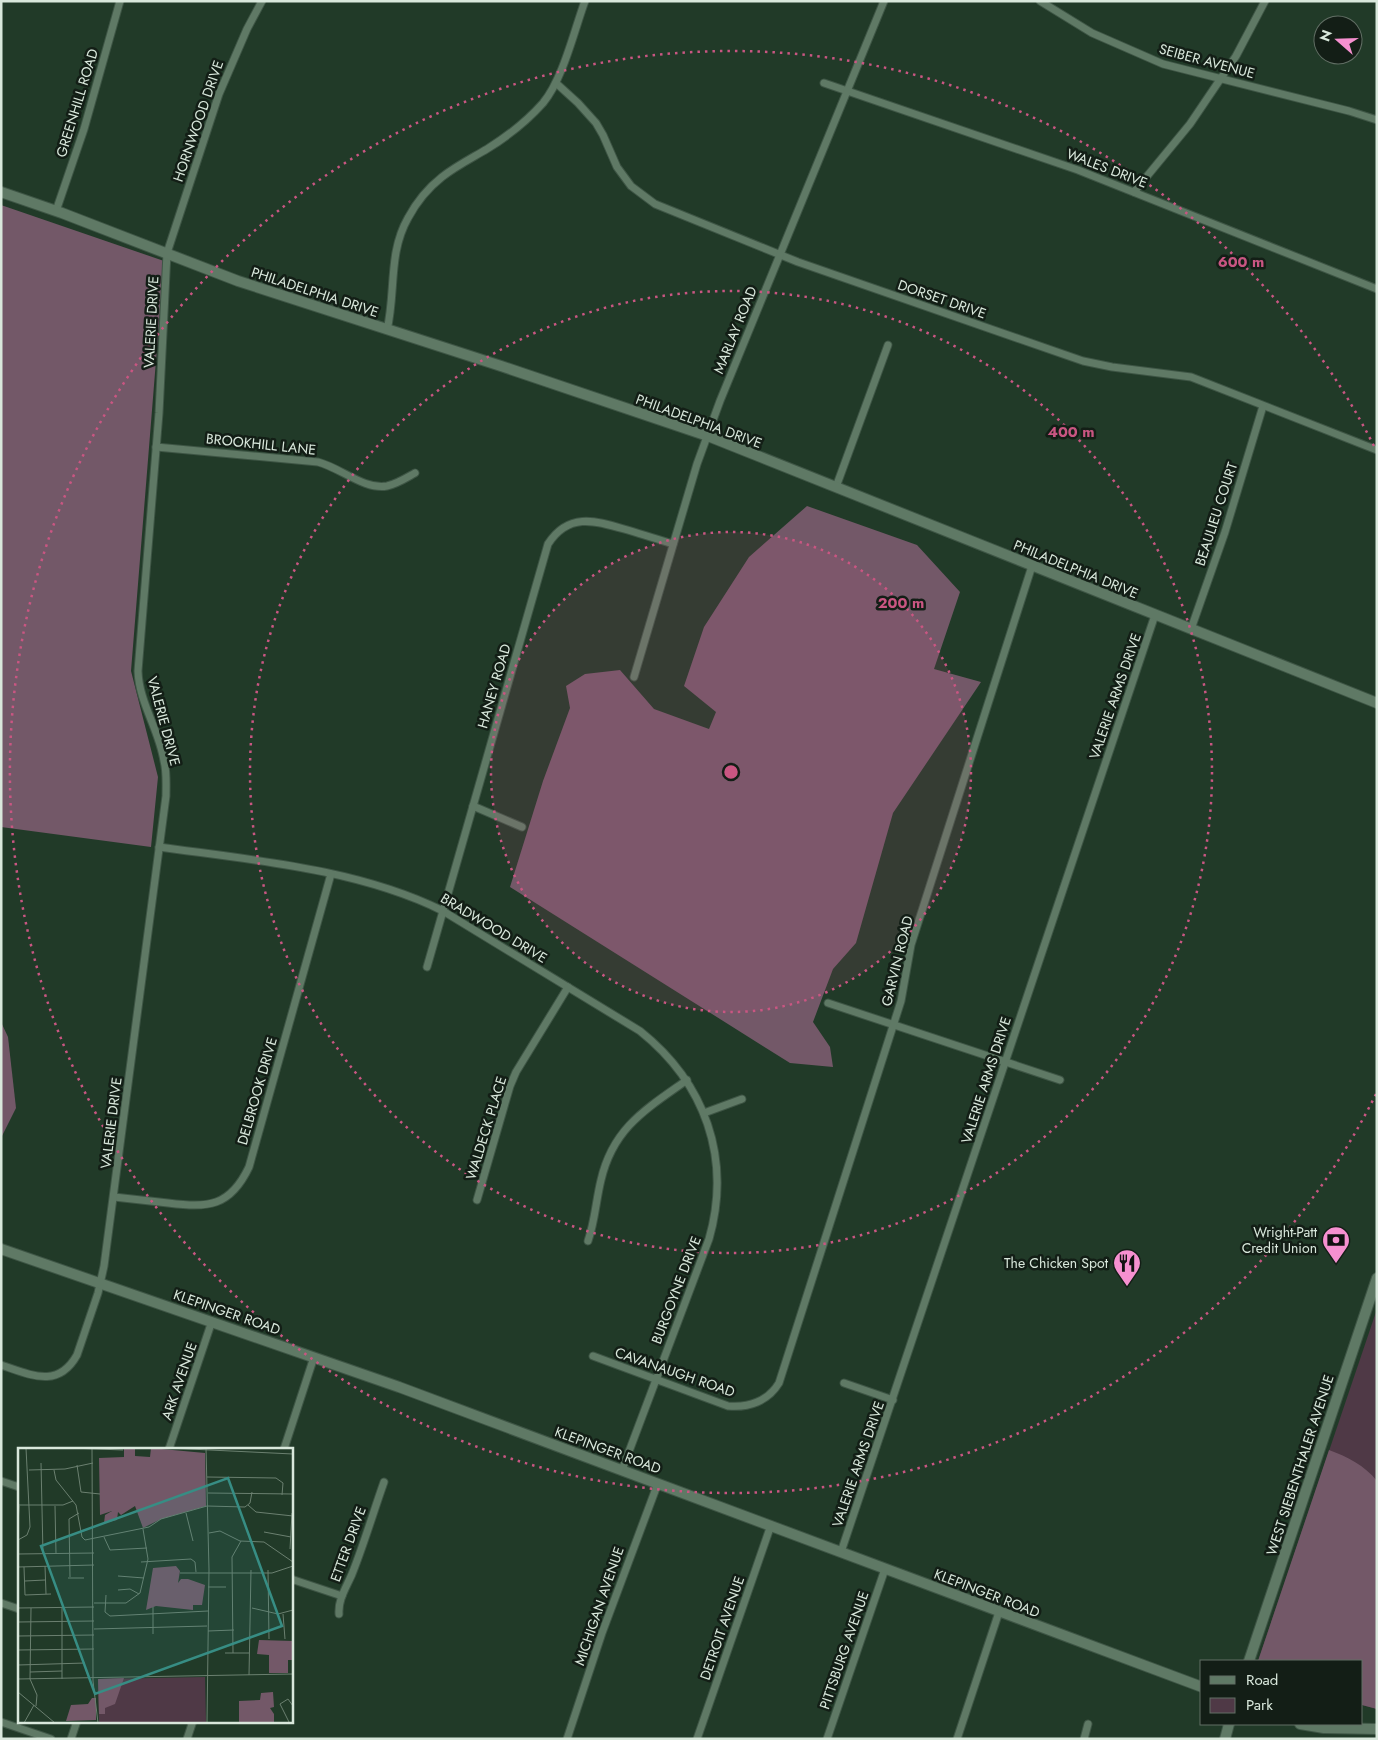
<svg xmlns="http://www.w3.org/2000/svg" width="1378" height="1740" viewBox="0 0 1378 1740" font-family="Jost,sans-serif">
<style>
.green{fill:#4f3946}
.forest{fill:#735868}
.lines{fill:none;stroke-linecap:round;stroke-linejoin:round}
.street-casing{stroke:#3e5545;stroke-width:9}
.secondary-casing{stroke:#3e5545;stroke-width:12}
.street{stroke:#5f7965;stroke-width:7}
.secondary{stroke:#5f7965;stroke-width:10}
.ring{fill:none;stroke:#c95682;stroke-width:2.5;stroke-dasharray:2.5 5}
.labels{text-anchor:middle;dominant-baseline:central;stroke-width:5;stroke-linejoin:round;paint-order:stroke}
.street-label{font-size:14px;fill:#d9e8dc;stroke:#131e16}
.poi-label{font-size:14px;fill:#d9e8dc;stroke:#131e16;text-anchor:end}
.inset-road{fill:none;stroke:#6b8070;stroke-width:1}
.view{fill:#378d84;fill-opacity:0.15;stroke:#378d84;stroke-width:2.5}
.inset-edge{fill:none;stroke:#d9e8dc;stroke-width:2.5}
.centre{fill:#c95682;stroke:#131e16;stroke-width:2.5}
.ring-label{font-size:15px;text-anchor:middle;font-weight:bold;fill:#c95682;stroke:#131e16;stroke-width:5;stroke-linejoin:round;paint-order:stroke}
</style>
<rect width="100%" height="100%" fill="#213a28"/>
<!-- green -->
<polygon class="green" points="1377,1309 1377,1709 1362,1705 1362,1661 1258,1661"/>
<!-- forest -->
<g class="forest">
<polygon points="1,205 164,261 131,671 158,777 151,847 1,827"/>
<polygon points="807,506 917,545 960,592 934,669 981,682 893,813 856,943 833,969 813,1022 830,1047 833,1067 790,1063 510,887 543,781 570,708 566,686 585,674 620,670 654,709 709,729 716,712 684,686 704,627 749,557"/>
<polygon points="1,1022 8,1037 16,1108 1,1138"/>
<path d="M1329,1450C1348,1457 1364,1465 1377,1481V1709L1362,1705V1661H1258Z"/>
</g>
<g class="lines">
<!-- street casing -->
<g class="street-casing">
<g id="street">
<polyline points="1040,1 1092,33 1163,64 1349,111 1377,120"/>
<polyline points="556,83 578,103 596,123 603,135 617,167 631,186 655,204 798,262 1083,361 1112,367 1191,377 1377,450"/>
<polyline points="824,83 1078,170 1377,289"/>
<polyline points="1134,192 1190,124 1236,56 1265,1"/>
<polyline points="56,211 84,129 120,1"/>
<path d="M387,330C396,292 388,253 408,218C416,203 428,188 442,177C456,166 472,158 487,149C508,136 527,121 543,103C563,79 574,31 585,1"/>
<path d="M156,447L318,462C341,468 364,490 387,486C397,484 406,478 415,473"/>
<polyline points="836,487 888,345"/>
<polyline points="1191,629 1225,532 1263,406"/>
<polyline points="634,677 697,464 720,401 884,1"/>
<polyline points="473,806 522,827"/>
<path d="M159,847C252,860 359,869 443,911L640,1031C705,1083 732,1158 709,1239L622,1470"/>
<path d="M427,967L548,544C568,513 594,520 624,529C641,534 657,539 673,544"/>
<polyline points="828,1003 1060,1080"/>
<polyline points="704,1113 742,1099"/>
<path d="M114,1197C132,1199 150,1201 168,1203C208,1208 230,1207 249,1167L331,874"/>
<polyline points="477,1200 510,1086 516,1072 568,987"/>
<path d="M588,1241C595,1221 596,1200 601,1180C613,1128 646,1109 687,1080"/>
<path d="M593,1356L728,1406C749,1408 768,1401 779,1383L901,1001L911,945L1032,566"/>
<path d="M1,1365C31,1375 58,1389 77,1355L98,1293L104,1266L166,796C166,784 167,772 164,761C159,729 139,703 138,671L159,413L167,253L219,94L247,29L262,1"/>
<polyline points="844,1383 893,1400"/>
<polyline points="169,1449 212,1321"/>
<polyline points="284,1449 314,1357"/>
<polyline points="1,1481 19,1487"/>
<polyline points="841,1552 1155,615"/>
<polyline points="291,1579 342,1596"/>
<polyline points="1,1603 19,1609"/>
<path d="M339,1614C338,1599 346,1588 352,1574C364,1544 373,1513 384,1482"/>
<polyline points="1,1722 51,1739"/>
<polyline points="71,1739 77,1721"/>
<polyline points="187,1739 193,1721"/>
<polyline points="567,1739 602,1633 658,1483"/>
<polyline points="697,1739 771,1525"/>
<polyline points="827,1739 885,1569"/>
<polyline points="957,1739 999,1612"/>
<polyline points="1084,1739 1088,1724"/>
</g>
</g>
<!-- secondary casing -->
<g class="secondary-casing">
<g id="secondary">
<polyline points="1,192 62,213 238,281 501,366 708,436 1377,703"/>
<polyline points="1,1249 399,1387 1202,1687"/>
<polyline points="1249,1661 1377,1278"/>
<polyline points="1300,1724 1324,1728 1377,1729"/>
<polyline points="1225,1739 1229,1724"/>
</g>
</g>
<!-- street -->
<use href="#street" class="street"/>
<!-- secondary -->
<use href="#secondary" class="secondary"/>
</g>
<!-- distance rings -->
<circle cx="731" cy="772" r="240" fill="#c95682" fill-opacity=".12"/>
<g class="ring">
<circle cx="731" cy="772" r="240"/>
<circle cx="731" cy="772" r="481"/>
<path d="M1376 1094A721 721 0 1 1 1376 450"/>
</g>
<!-- icons -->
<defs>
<g id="bank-pin" transform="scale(1.4375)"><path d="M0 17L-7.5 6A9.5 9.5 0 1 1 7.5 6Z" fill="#f690d0" stroke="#131e16"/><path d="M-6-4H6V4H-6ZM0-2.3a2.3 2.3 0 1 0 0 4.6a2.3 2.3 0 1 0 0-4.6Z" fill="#111"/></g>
<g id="restaurant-pin" transform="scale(1.4375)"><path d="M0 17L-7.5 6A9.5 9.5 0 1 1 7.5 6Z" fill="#f690d0" stroke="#131e16"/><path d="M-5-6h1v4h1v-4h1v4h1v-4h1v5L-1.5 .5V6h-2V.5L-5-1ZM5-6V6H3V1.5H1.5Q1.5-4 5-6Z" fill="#111"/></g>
</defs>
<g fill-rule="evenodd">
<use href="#bank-pin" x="1336" y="1240"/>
<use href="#restaurant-pin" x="1127" y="1263"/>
</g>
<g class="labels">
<!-- street labels -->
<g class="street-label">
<text transform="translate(1207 61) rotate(15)">SEIBER AVENUE</text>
<text transform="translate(77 103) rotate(-73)">GREENHILL ROAD</text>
<text transform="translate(198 121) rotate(-71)">HORNWOOD DRIVE</text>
<text transform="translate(1107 168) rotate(21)">WALES DRIVE</text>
<text transform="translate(315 292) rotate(18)">PHILADELPHIA DRIVE</text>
<text transform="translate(942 299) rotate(19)">DORSET DRIVE</text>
<text transform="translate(151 322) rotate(-87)">VALERIE DRIVE</text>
<text transform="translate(735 330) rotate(-68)">MARLAY ROAD</text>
<text transform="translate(699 421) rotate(20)">PHILADELPHIA DRIVE</text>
<text transform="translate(261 444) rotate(6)">BROOKHILL LANE</text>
<text transform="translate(1216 514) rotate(-72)">BEAULIEU COURT</text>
<text transform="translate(1076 569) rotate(22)">PHILADELPHIA DRIVE</text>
<text transform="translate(494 686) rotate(-74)">HANEY ROAD</text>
<text transform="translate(1115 696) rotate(-71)">VALERIE ARMS DRIVE</text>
<text transform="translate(164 721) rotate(75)">VALERIE DRIVE</text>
<text transform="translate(494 928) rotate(31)">BRADWOOD DRIVE</text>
<text transform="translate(897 961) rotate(-76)">GARVIN ROAD</text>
<text transform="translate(986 1080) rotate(-72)">VALERIE ARMS DRIVE</text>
<text transform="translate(257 1091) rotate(-74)">DELBROOK DRIVE</text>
<text transform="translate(111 1123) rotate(-83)">VALERIE DRIVE</text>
<text transform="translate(486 1128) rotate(-73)">WALDECK PLACE</text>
<text transform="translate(676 1290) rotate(-69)">BURGOYNE DRIVE</text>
<text transform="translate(227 1312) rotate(19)">KLEPINGER ROAD</text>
<text transform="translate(675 1372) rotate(19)">CAVANAUGH ROAD</text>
<text transform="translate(179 1381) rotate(-71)">ARK AVENUE</text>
<text transform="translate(608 1450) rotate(20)">KLEPINGER ROAD</text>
<text transform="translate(858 1464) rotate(-71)">VALERIE ARMS DRIVE</text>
<text transform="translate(1300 1465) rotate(-72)">WEST SIEBENTHALER AVENUE</text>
<text transform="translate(348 1544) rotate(-70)">ETTER DRIVE</text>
<text transform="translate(987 1593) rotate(21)">KLEPINGER ROAD</text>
<text transform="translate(599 1606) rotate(-71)">MICHIGAN AVENUE</text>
<text transform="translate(722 1628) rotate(-71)">DETROIT AVENUE</text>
<text transform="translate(844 1650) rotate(-71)">PITTSBURG AVENUE</text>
</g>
<!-- poi labels -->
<g class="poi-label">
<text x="1317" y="1232">Wright-Patt<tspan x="1317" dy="16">Credit Union</tspan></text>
<text x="1108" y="1263">The Chicken Spot</text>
</g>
</g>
<!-- overview -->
<g transform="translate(18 1448)">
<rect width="275" height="275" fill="#213a28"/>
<path d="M187,229L188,275H81L80,231Z" fill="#4f3946"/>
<path d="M106,0H117V8L132,9L133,0L187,5L188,58L143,71L125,80L117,58L103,67L100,64L99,72L86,75L87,67L94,63L82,67L81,10L106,9ZM158,118L162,123L160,135L163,131H170L187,137L184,157H175V162L138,158L128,162L135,120ZM241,192L275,193V212H270V225H251V207L239,206ZM106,230L97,256L87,260V266H81L80,231ZM255,244L256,259L252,260L256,266V275H221V253L242,252L243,245ZM74,250H78V272L48,273L53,257L70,256Z" fill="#735868"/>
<path class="inset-road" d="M52,0L105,2M74,0L75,233L80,275M150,0L275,6M188,0L191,122L189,275M23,15L25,106M59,17L63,44L82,46M11,22L47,21L75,15M36,22L38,32L58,57L64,89L67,92L131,79L143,71L189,58L227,59L232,55L234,44M189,29L258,30L265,35L264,47M190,45L275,46M0,57H45L55,53M230,57L238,64L275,68M37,58L38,106M168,65L175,93M0,78L1,58M246,84L273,89M191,85L202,83L222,93L246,94L275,114M86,89L92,102L129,100M0,92L9,87L12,79L8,0M272,101L274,65M0,106L76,105M123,114L173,111L177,114L178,124M27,118L28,146M0,119L76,117M6,119L7,147L33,146M250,122L251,191M162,125H254L275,118M100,128L126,130M52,129L51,71L61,65M50,130H66M7,133L27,132M190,139H208M100,142L112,141L121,146M88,147L87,164L92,168L190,163M76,155H108L122,145L130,111L125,81M135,159V186M0,160L76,159M13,160L12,231L19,247L18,258M234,160L260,166L275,162M265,166L267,191M0,174L76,173M76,181L189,178M190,183L216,182M0,188L76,187M0,202L76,201M207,205H231M215,205L214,109L223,93M0,217L67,215M12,224L44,223M231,227L233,122M0,231L275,226M44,231V160M0,244L37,275M271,274L262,256L270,251L275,258M6,275L16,257"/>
<path class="view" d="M210,30L264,178L77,246L23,98Z"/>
<rect width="275" height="275" class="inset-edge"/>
</g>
<circle cx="731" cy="772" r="8" class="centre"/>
<g class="ring-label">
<text x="1241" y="267">600 m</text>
<text x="1071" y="437">400 m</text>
<text x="901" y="608">200 m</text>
</g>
<!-- border -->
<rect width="1378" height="1740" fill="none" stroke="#d9e8dc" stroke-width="5"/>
<!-- legend -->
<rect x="1200" y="1660" width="162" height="65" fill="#131e16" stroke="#626f65"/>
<rect x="1210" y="1676" width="25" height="8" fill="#5f7965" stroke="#626f65"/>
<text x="1246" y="1685" font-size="15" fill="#d9e8dc">Road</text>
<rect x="1210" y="1698" width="25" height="15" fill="#4f3946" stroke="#626f65"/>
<text x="1246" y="1710" font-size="15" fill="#d9e8dc">Park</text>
<!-- north arrow -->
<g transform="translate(1338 40) rotate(290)"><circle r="24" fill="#131e16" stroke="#626f65"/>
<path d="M0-4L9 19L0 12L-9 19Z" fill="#f690d0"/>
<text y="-8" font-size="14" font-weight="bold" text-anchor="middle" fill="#d9e8dc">N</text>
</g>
</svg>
